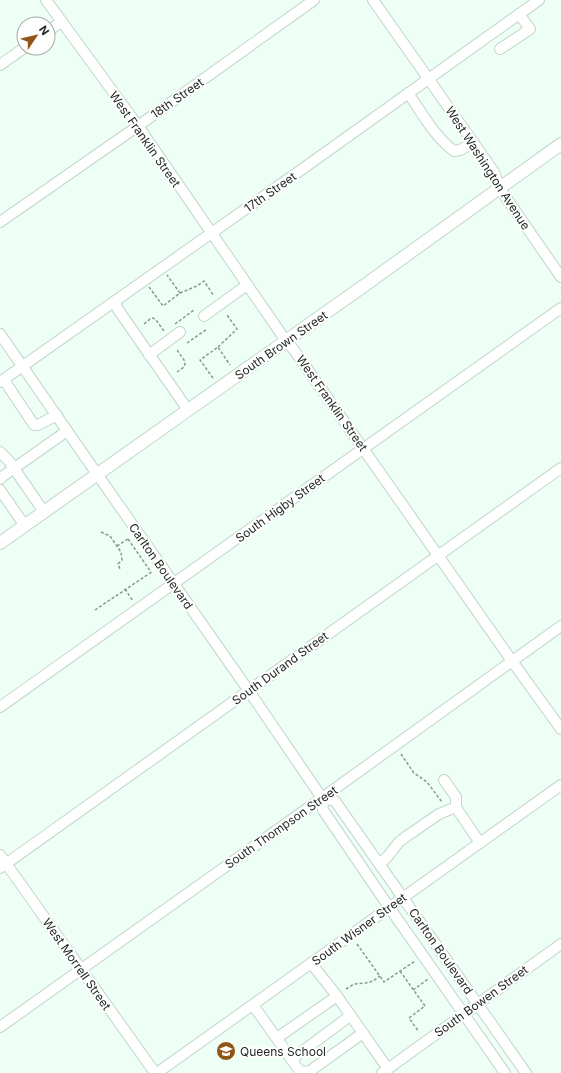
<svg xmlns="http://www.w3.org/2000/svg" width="561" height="1073" viewBox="0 0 561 1073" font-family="Inter,sans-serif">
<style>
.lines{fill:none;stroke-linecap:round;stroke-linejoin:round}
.minor-casing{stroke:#c2d6ca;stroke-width:12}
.major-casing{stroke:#c2d6ca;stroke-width:14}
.path{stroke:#8c9891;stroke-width:1.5;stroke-dasharray:3 2;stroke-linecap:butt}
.minor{stroke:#fff;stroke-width:10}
.major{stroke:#fff;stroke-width:12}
.labels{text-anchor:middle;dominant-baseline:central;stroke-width:4;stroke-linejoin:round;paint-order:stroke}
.street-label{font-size:12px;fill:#222925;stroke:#fff}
.poi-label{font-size:12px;fill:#222925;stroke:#fff;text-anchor:start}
</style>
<rect width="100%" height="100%" fill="#eefff5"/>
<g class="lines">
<!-- minor casing -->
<g class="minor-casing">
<g id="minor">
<polyline points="46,0 138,126 286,341 294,350 512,661 561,729"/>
<polyline points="373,0 494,172 500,189 561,277"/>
<polyline points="48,31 61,22"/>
<polyline points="500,49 530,29 519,14"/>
<polyline points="0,65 24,48"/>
<path d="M408,93C422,113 434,136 454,151L460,150L473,143"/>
<polyline points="0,222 138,126 314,0"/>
<polyline points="115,301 117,308 188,410"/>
<polyline points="204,316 247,285"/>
<polyline points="0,334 97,474 249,691 322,798 323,810 389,907 505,1073"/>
<polyline points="149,355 180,332"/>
<polyline points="4,380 34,425 38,425 57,415"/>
<polyline points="0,382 301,170 539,0"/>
<polyline points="0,452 9,461 44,512"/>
<polyline points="0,479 3,476 67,431"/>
<polyline points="0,490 25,526"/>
<polyline points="0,707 561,308"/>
<polyline points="444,780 456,797 456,807 459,812 480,843"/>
<polyline points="322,798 335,801 526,1073"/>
<polyline points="0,855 155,1073"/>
<polyline points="380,864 388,856 399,842 407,836 439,814 456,807"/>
<polyline points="0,868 561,468"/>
<polyline points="311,963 337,996 388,1069"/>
<polyline points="253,1005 299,1070 303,1072 310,1071 363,1033"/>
<polyline points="0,1027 322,798 561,626"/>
<polyline points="277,1038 337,996"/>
<polyline points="292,1059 350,1016"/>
<polyline points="157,1073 561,785"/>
<path d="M382,1073C442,1030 501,987 561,944"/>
</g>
</g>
<!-- major casing -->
<g class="major-casing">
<polyline id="major" points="0,543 365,285 561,144"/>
</g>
<!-- path -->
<g class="path">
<polyline points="149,287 163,306 180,293 167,275"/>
<polyline points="180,293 197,286 204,281 214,296"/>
<polyline points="144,324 150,319 153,318 156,320 164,331"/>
<polyline points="175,324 194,310"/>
<polyline points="187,343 207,329"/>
<polyline points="218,347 237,329 227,315"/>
<polyline points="177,372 184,367 185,364 184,360 177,350"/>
<polyline points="213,378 200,360 218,347 230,365"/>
<polyline points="101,532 110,536 121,552 122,560 118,564 120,569"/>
<polyline points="128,539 151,572"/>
<polyline points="117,546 128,539"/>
<polyline points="125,589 133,601"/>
<polyline points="95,610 153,571"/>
<polyline points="401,754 414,773 427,782 442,802"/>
<polyline points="357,944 384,982 415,961"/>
<polyline points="400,971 425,1006 409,1018 419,1032"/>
<polyline points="346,989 354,984 366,983 373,981 380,976"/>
<polyline points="413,990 428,979"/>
</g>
<!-- minor -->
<use href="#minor" class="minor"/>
<!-- major -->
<use href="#major" class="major"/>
</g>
<!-- icons -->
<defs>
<g id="school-disc" transform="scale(1)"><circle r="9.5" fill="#915615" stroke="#fff"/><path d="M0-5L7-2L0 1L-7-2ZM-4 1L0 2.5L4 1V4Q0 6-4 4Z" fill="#fff"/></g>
</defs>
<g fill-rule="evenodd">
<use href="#school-disc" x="226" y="1051"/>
</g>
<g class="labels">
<!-- street labels -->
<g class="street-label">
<text transform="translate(177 98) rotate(-35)">18th Street</text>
<text transform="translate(145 139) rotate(55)">West Franklin Street</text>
<text transform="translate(488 168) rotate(57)">West Washington Avenue</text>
<text transform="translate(270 192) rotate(-35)">17th Street</text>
<text transform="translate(281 345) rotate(-35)">South Brown Street</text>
<text transform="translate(332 403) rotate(55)">West Franklin Street</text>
<text transform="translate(280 508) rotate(-36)">South Higby Street</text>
<text transform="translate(161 566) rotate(55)">Carlton Boulevard</text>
<text transform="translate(280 668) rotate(-36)">South Durand Street</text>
<text transform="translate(281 827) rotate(-35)">South Thompson Street</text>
<text transform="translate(359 929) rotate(-36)">South Wisner Street</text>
<text transform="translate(441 951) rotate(55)">Carlton Boulevard</text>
<text transform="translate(77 964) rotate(55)">West Morrell Street</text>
<text transform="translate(481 1001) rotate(-36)">South Bowen Street</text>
</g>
<!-- poi labels -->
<g class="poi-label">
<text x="240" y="1051">Queens School</text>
</g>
</g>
<!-- north arrow -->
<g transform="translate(36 36) rotate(55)"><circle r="19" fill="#ffffff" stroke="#a7a9a8"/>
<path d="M0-3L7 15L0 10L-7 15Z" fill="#915615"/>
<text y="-6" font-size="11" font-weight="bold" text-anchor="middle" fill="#222925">N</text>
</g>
</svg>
